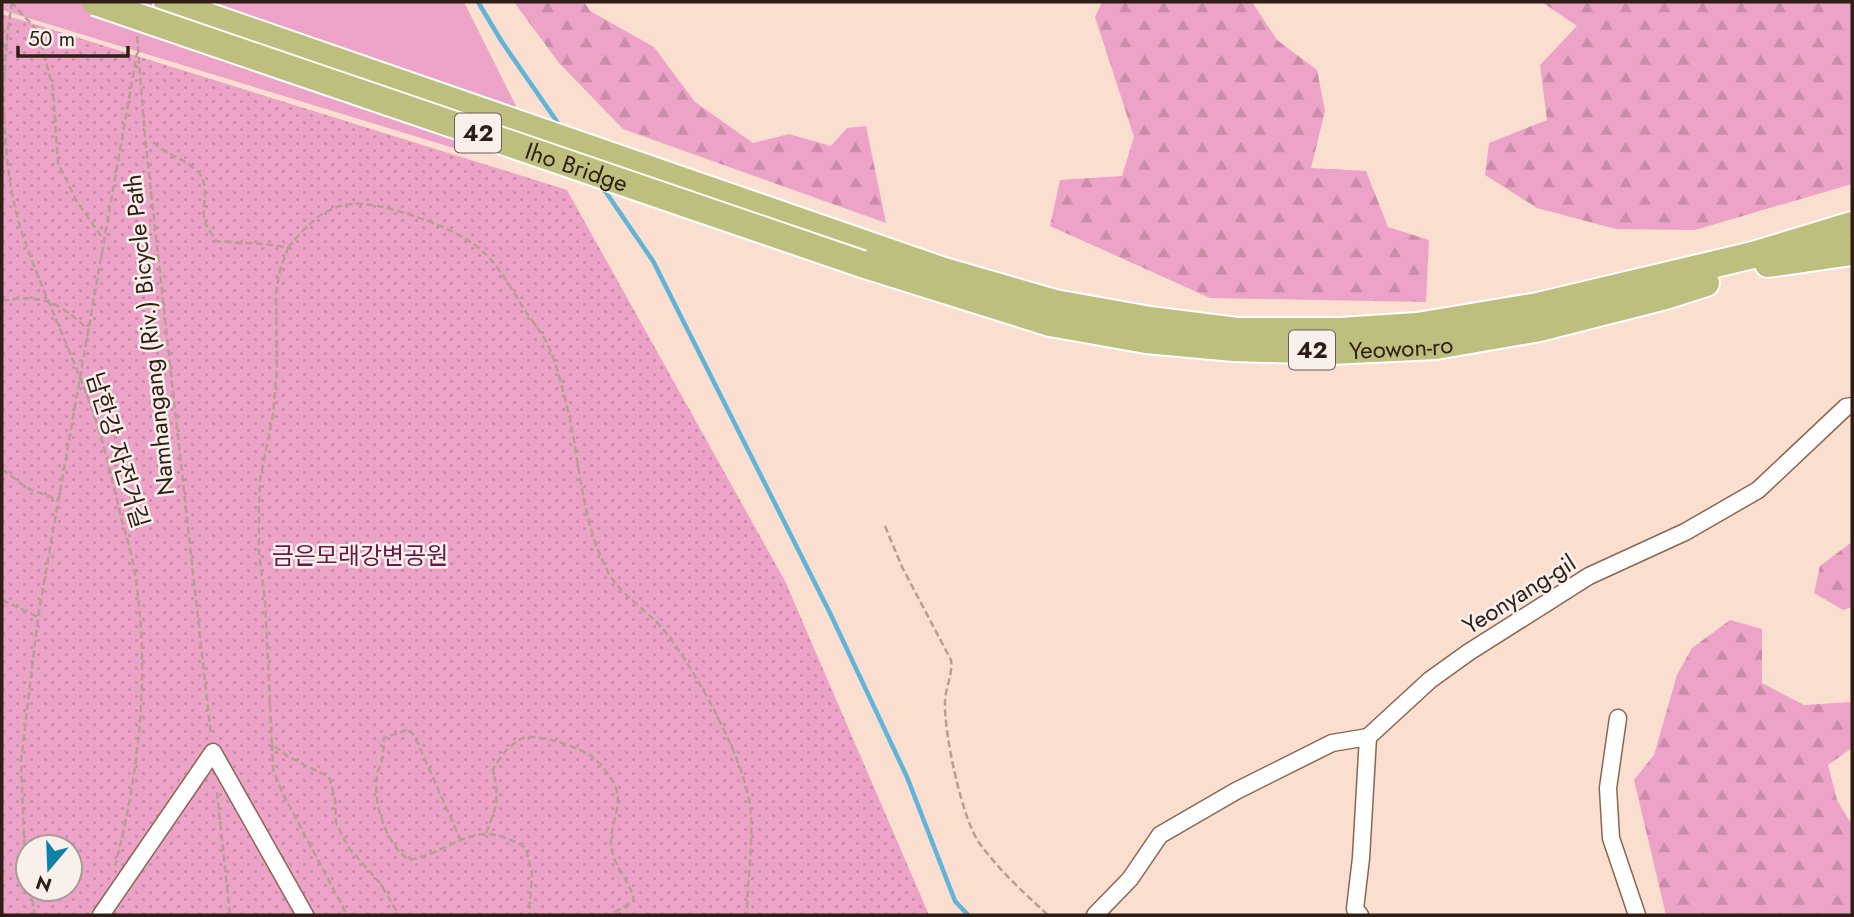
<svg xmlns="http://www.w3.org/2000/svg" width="1854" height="917" viewBox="0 0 1854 917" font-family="Jost,'Noto Sans KR',sans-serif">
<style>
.grass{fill:#eca3c7}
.forest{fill:url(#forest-firs)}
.park{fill:url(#park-dots);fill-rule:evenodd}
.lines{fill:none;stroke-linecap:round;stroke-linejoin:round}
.stream{stroke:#60b4d8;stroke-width:4.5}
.minor-casing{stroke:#8c6551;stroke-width:19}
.trunk-casing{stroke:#fff;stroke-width:30}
.path{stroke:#b89f93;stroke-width:2.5;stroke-dasharray:7 3.5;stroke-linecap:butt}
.minor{stroke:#fff;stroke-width:16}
.trunk{stroke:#bebe7e;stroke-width:26}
.trunk-bridge-casing{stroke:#fff;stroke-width:30;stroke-linecap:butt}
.trunk-bridge{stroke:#bebe7e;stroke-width:26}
.labels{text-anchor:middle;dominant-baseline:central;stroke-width:5;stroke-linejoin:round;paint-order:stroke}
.shield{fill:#f9f0eb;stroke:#6c5d56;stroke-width:2}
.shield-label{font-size:23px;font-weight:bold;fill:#2f1e16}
.street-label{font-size:24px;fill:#2f1e16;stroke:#f9f0eb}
.park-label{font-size:24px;fill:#691648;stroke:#f9f0eb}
</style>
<defs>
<pattern id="forest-firs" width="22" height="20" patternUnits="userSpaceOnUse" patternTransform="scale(1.75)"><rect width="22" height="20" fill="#eca3c7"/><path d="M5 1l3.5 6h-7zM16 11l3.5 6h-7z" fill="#cb8caa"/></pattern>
<pattern id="park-dots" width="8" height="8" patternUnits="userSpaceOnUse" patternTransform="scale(1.75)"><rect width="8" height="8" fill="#eca3c7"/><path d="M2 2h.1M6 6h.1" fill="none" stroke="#cb8caa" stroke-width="1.8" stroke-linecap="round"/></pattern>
</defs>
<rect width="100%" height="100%" fill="#faded0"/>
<!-- grass -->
<polygon class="grass" points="2,2 464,2 516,106 457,149 2,10"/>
<!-- forest -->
<g class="forest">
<polygon points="514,2 584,2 590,11 654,47 695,102 753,143 789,134 831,146 847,128 866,126 886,223 623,129 559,63"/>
<polygon points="1102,2 1252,2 1277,40 1317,70 1325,111 1311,168 1366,171 1388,227 1429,240 1426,302 1210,298 1050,226 1060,180 1122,176 1134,137 1095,17"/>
<polygon points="1542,2 1852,2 1852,184 1695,230 1616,229 1537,208 1485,175 1489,143 1547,120 1540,65 1577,26"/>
<polygon points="1852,542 1852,607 1843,610 1814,593 1820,566"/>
<polygon points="1730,620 1762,629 1762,683 1804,705 1852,702 1852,748 1828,765 1837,800 1852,825 1852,915 1666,915 1634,780 1654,755 1677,675 1692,648"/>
</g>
<!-- park -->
<path class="park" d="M2,14L567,190L785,581L929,915H2ZM28,847H70V889H28Z"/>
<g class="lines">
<!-- stream -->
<g class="stream">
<polyline points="478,2 502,42 560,126"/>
<polyline points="601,185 653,261 829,611 907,777 955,901 968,915"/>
</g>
<!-- minor casing -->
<g class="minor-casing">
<g id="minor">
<polyline points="1618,718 1608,788 1611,838 1637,915"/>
<polyline points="101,915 213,752 305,915"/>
<polyline points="1095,915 1130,879 1160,835 1236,791 1332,743 1368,737"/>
<polyline points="1360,915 1355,909 1361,858 1368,737 1430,680 1469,652 1589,576 1685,532 1758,490 1846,407 1852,406"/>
</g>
</g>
<!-- trunk casing -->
<g class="trunk-casing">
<g id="trunk">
<polyline points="167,2 944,271 1055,303 1150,320 1237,331 1340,331 1417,326 1538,306 1753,255 1852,225"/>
<path id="s1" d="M862,264L1050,323L1146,340L1234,348L1331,351L1436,346L1540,328L1662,297L1706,283"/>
<polyline points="1768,264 1852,252"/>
</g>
</g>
<!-- path -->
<g class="path">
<polyline points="11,2 38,31 53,89 58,163 76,200 103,239"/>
<path d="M12,2C0,75 0,155 20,227C44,300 82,370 103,444C110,470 116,496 122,521C127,538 132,555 135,573C150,670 140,771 115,866"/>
<polyline points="137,36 145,137 211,736"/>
<path d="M153,142C166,155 186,159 199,173C211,188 200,207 205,222C207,228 213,235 216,241C241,244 264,242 288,248L280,270L276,293L277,369L273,415L260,480L259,505V552L265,601L272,744L287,756L329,777L335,800L336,823L348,847L380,883L399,915"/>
<path d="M288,248C323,205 344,195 398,211C425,219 452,229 475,245C498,262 511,289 526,312C533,322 541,332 547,343C558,366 564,395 570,419C580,468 583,523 606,568C619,596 649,610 667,634C697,673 749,766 751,815C753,848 747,882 747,915"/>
<path d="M2,301C43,293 59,303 89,330"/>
<polyline points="2,469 27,488 58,500"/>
<path d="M885,526L902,567L951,660C953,675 945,688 945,703C944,733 962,820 980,844C1000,871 1024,893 1048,915"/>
<polyline points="2,600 38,617"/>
<polyline points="272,744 273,769 282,792 347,915"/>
<polyline points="217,792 230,915"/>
<path d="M486,833C498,803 499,800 493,769C499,759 510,743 523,738C538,733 582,748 594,758C601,764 610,775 614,784C624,803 611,822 611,842C610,864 631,880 634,901L610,915"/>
<path d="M461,841L415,737L409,729L384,738C383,745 384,754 382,760C381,766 377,770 377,776C373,804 386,844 409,860C458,850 474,815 526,848L532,874L529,915"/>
<polyline points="28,877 25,863 21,761 38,617 137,53"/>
<polyline points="30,889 35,915"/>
</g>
<!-- minor -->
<use href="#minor" class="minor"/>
<!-- trunk -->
<use href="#trunk" class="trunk"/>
<!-- trunk-bridge casing -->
<g class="trunk-bridge-casing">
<g id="trunk-bridge">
<path id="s2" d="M95,2L862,264"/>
</g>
</g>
<!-- trunk-bridge -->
<use href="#trunk-bridge" class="trunk-bridge"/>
</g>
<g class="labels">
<!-- shield labels -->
<g class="shield">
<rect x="455" y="113.5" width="46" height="39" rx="5"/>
<rect x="1289" y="330.5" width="46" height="39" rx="5"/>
</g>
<g class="shield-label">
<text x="478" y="133">42</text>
<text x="1312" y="350">42</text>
</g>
<!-- street labels -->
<g class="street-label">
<text stroke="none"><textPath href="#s2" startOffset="509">Iho Bridge</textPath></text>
<text transform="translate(149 335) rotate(-96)">Namhangang (Riv.) Bicycle Path</text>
<text stroke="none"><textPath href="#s1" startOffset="550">Yeowon-ro</textPath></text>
<text transform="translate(118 450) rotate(73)">남한강 자전거길</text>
<text transform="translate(1519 594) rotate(-32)">Yeonyang-gil</text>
</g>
<!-- park labels -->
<g class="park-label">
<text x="360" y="555">금은모래강변공원</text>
</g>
</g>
<!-- border -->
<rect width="1854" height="917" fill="none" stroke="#2f1e16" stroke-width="7"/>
<!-- north arrow -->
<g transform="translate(49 868) rotate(199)"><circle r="33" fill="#f9f0eb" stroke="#a89c96" stroke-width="2"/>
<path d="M0-5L12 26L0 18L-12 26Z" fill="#0e81a8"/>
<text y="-10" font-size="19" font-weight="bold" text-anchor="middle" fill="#2f1e16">N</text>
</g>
<!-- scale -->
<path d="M18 46v10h110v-10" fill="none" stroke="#2f1e16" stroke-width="3.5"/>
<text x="28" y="46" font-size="21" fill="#2f1e16" stroke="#f9f0eb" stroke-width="5" paint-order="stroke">50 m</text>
</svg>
